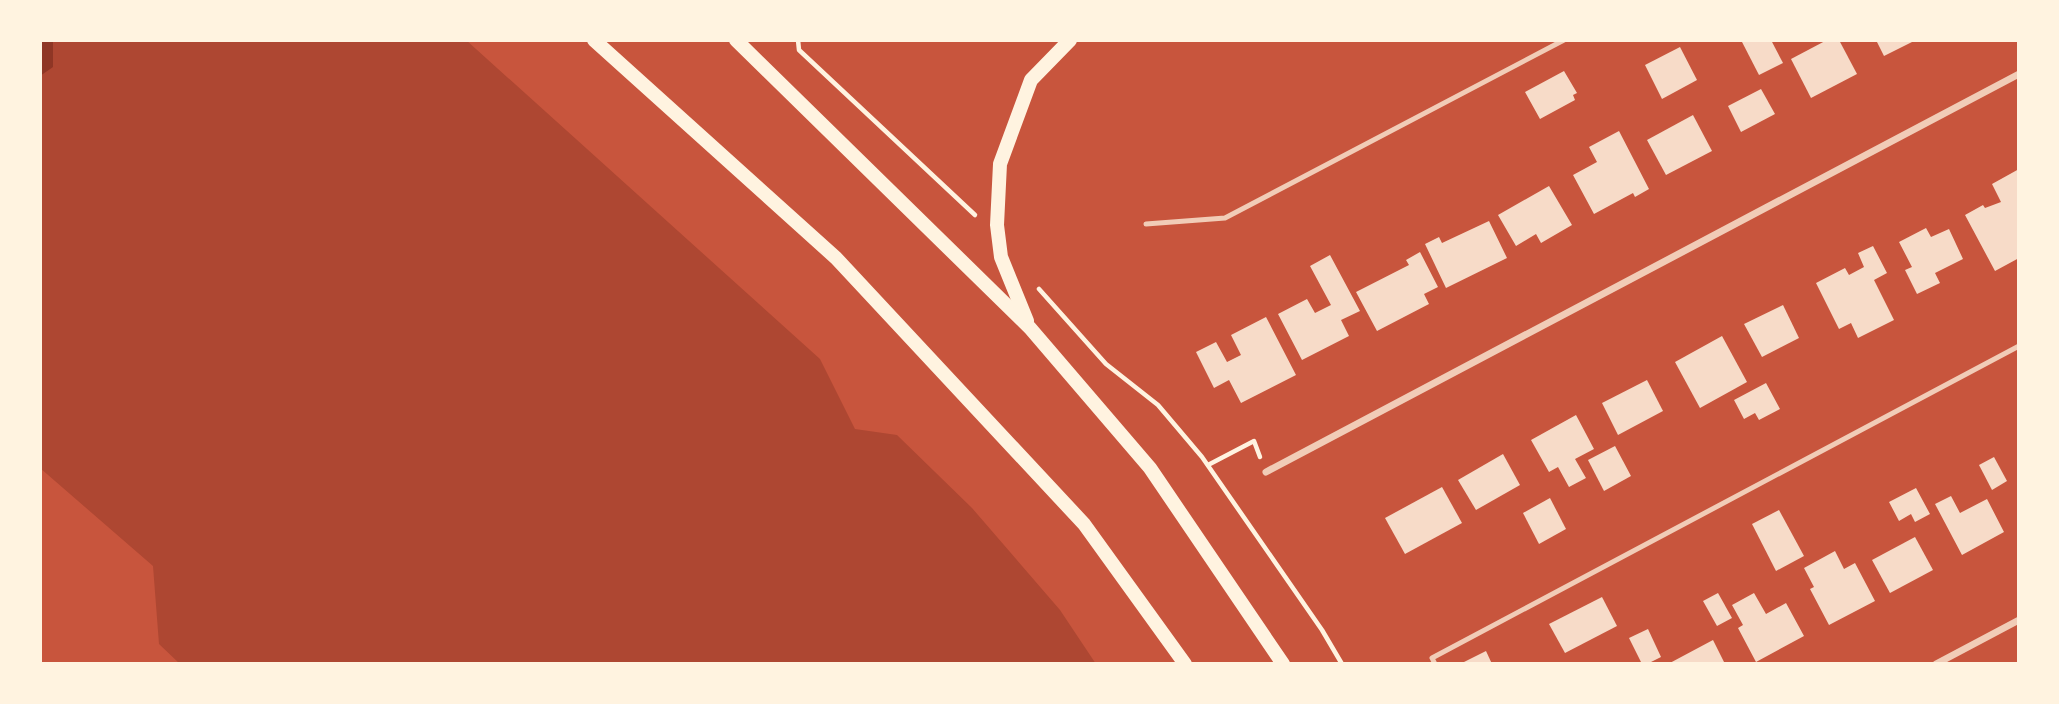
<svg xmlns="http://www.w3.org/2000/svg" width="2059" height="704" viewBox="0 0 2059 704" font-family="'Crimson Pro',serif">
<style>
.green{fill:#ae4732}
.water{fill:#8f3625}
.building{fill:#f7dbc8}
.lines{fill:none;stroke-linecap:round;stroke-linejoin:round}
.path{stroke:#fff3e0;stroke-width:4.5}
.service{stroke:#f1ccb7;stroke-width:5}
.minor{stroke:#f1ccb7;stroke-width:7}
.secondary{stroke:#fff3e0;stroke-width:14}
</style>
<rect width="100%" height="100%" fill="#c8553d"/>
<!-- green -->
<polygon class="green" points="40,40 466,40 820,359 855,429 897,435 972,508 1060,610 1096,664 180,664 159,644 153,566 40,468"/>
<!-- water -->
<polygon class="water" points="40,40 53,40 53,67 40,76"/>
<!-- building -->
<g class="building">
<polygon points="1741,40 1771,40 1783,63 1759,75"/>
<polygon points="1827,40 1839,40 1857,74 1811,98 1791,59"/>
<polygon points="1876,40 1916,40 1884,56"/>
<polygon points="1680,47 1697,80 1662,99 1645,65"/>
<polygon points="1564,71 1577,93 1573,95 1575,100 1540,119 1525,92"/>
<polygon points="1761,89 1775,114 1741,132 1728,106"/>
<polygon points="1693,115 1712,151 1666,175 1647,140"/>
<polygon points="1619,131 1649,189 1635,197 1633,193 1594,214 1573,175 1597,162 1589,147"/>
<polygon points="2019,169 2019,258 1995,271 1965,215 1983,205 1985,208 2001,202 1992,184"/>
<polygon points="1549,186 1572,225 1541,243 1536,234 1516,246 1498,215"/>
<polygon points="1489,221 1507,258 1446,288 1425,244 1439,237 1442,243"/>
<polygon points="1926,228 1931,237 1949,229 1963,259 1935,273 1940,283 1917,294 1905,270 1912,267 1899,242"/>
<polygon points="1873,246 1887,273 1874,280 1894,320 1858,338 1851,323 1839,329 1816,283 1845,268 1849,275 1864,267 1858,253"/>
<polygon points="1420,252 1438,287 1424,294 1429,304 1377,331 1356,292 1409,265 1406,260"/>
<polygon points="1330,255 1360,311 1341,320 1349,336 1302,360 1278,314 1307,299 1315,313 1331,305 1310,266"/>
<polygon points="1783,305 1799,338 1762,357 1744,324"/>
<polygon points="1266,317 1296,375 1241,403 1229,380 1214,388 1196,352 1216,342 1227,362 1241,355 1231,335"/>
<polygon points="1722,336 1747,382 1700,408 1675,362"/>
<polygon points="1647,380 1663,411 1618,435 1602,403"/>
<polygon points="1766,383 1780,409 1759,420 1755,413 1744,419 1734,400"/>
<polygon points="1576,415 1594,449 1575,459 1586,478 1569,487 1558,467 1549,472 1531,440"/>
<polygon points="1615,446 1631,476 1604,491 1588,460"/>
<polygon points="1503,454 1520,485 1476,510 1458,480"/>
<polygon points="1994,457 2007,481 1992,490 1979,465"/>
<polygon points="1442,487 1462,523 1405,554 1385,518"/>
<polygon points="1916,488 1930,514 1915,522 1911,514 1899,521 1889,502"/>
<polygon points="1951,496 1960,513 1987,499 2004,532 1962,555 1935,504"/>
<polygon points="1550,498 1566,529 1539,544 1523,513"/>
<polygon points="1779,510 1804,556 1776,571 1752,524"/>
<polygon points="1915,537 1933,570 1890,593 1872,560"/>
<polygon points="1835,551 1844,569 1855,563 1875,601 1829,625 1810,589 1814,587 1804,568"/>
<polygon points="1718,593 1732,618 1717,626 1703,601"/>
<polygon points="1754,593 1766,614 1786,603 1804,636 1756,662 1738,628 1743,625 1732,605"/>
<polygon points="1602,597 1617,626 1565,653 1549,624"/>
<polygon points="1648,629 1661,657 1647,664 1642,664 1629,638"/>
<polygon points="1713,640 1725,664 1668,664"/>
<polygon points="1486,651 1492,664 1460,664"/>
</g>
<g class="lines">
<!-- path -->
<g class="path">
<polyline points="798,40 799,50 975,215"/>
<polyline points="1039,289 1106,364 1158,405 1202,457 1322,630 1342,664"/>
<polyline points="1208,465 1254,441 1260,457"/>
</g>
<!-- service -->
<g class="service">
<polyline points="1146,224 1225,218 1564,40"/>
<polyline points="1435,664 1432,658 2019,346"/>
</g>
<!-- minor -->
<g class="minor">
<polyline points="1266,472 2019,74"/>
<polyline points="1936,664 2019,620"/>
</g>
<!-- secondary -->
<g class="secondary">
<polyline points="594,40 836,258 1084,524 1185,664"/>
<polyline points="736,40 1030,328 1150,468 1283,664"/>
<polyline points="1027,321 1001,257 997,225 1000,164 1031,80 1070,40"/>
</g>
</g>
<!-- border -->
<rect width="2059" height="704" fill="none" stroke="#fff3e0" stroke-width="84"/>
</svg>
